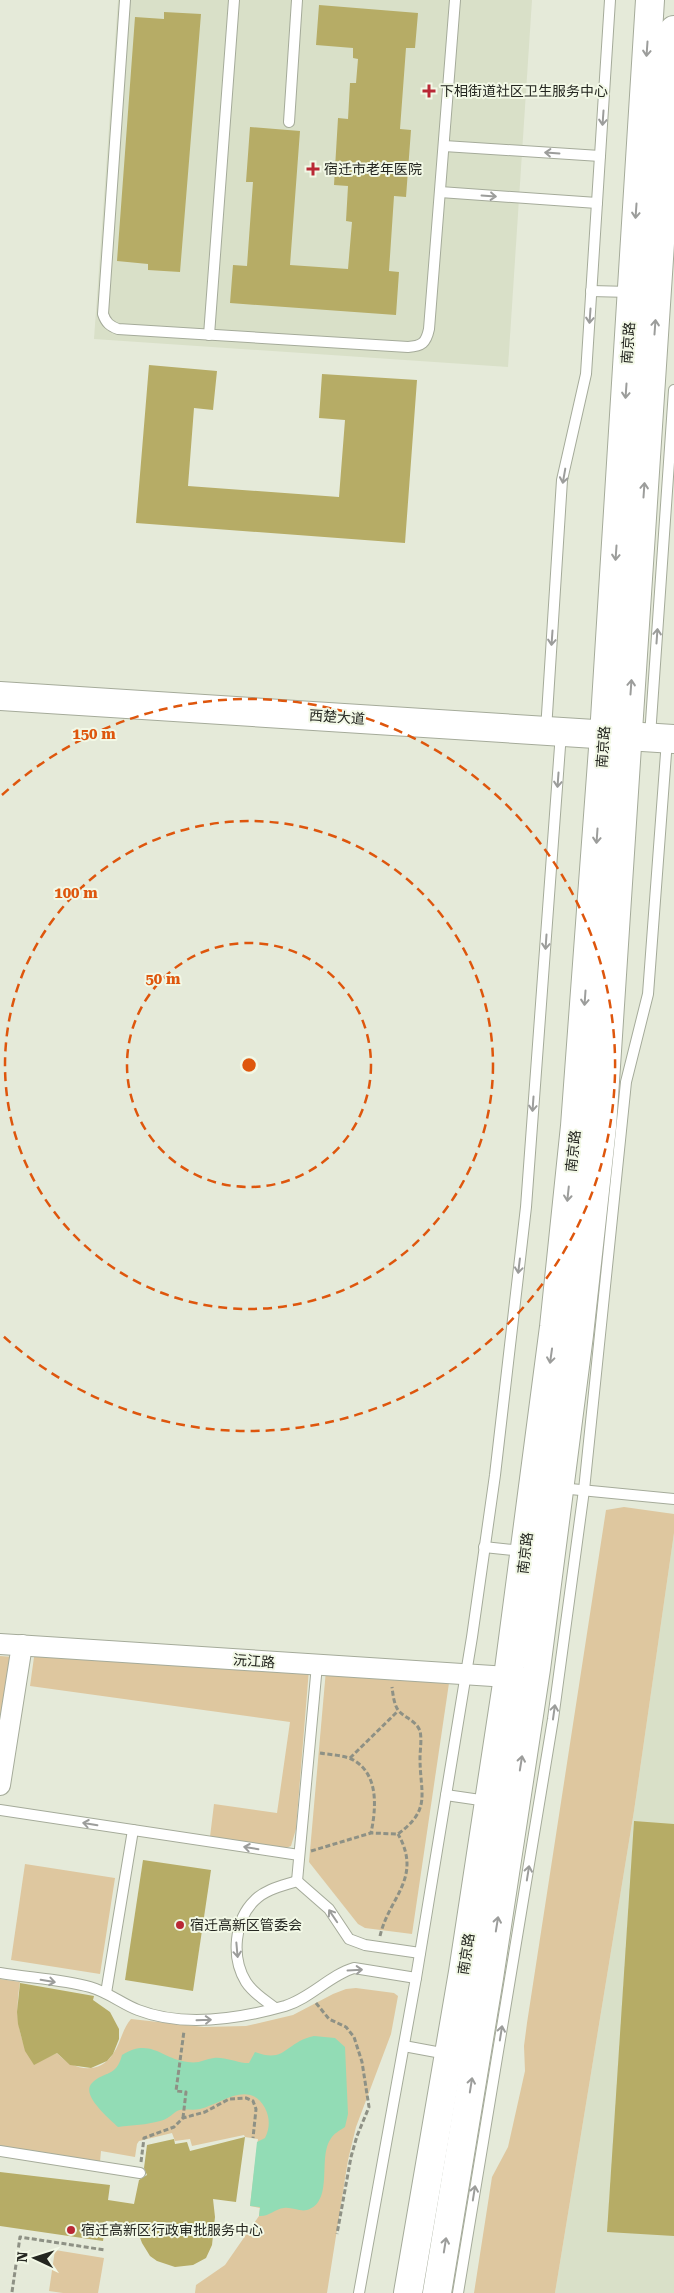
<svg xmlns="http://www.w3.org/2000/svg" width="674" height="2293" viewBox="0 0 674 2293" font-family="'Roboto Serif','Noto Sans SC',serif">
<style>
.built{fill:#d9e0c8}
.green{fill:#dec79f}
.water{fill:#92dcb5}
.building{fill:#b6ac66}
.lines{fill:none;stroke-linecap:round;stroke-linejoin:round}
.service-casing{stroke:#a5ab9a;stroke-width:12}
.minor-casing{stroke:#a5ab9a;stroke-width:22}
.primary-casing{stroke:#a5ab9a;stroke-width:30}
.path{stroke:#8e9185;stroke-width:3;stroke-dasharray:5 2.5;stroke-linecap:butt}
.service{stroke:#fff;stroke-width:10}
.minor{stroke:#fff;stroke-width:20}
.primary{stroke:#fff;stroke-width:28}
.oneway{stroke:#9c9d9b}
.ring{fill:none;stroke:#de560d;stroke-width:2.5;stroke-dasharray:9 6}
.poi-dot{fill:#b92835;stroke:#f2f8e6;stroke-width:2}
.labels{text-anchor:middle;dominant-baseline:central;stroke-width:4;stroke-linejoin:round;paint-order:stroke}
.poi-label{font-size:14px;fill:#242620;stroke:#f2f8e6;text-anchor:start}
.street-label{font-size:14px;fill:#242620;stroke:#f2f8e6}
.centre{fill:#de560d;stroke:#f2f8e6;stroke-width:2.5}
.ring-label{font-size:15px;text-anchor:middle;font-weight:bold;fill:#de560d;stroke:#f2f8e6;stroke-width:4;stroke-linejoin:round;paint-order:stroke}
</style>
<rect width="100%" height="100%" fill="#e5ead9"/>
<!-- built -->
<g class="built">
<polygon points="118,0 532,0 508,367 94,339"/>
<polygon points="674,1533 674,2293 555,2293 634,1811"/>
</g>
<!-- green -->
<g class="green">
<polygon points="624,1507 674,1514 674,1533 634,1811 555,2293 474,2293 492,2177 508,2147 525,2071 524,2046 527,2023 606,1510"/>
<polygon points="35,1650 309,1669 296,1829 291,1846 286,1848 210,1837 214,1804 277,1813 290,1722 30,1686"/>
<polygon points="0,1656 13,1657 0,1738"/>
<polygon points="326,1670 449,1683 412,1934 365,1928 358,1924 309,1862"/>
<polygon points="25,1864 115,1878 100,1974 11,1960"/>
<path d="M0,1979L20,1982C15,2013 17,2038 34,2064L57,2053C72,2070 98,2076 113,2054C121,2043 122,2029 131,2019L204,2027L246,2026L293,2015L333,1994L346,1989L356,1988L394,1993L398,1996L391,2034L356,2127L348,2160L327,2293H195L196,2285L225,2265L259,2216L260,2208L250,2206L258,2139L245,2137L244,2135L192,2146L190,2139L175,2141L172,2133L139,2141L137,2144L135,2157L101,2151L100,2162L0,2146Z"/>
<polygon points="55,2250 104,2258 98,2293 63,2293 49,2291"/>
</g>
<!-- water -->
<path class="water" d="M314,2036L335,2038L345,2047L348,2114L345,2127C339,2131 334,2133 330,2140C318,2159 334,2202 307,2210C300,2212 292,2207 284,2208C274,2209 269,2217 259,2216L260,2207L250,2206L257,2142L265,2138C270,2128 270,2118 265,2108C249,2079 221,2104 200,2109C192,2111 183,2108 177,2111C171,2115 168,2119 160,2121C146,2125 133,2125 118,2127C110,2119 80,2095 92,2083C105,2070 116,2078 122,2055C151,2037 161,2059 188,2062C199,2064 205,2059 214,2058C225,2057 235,2062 245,2063H249L255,2052C286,2064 285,2042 314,2036Z"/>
<!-- building -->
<g class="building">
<polygon points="319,5 418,13 415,48 406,48 400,129 411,130 406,197 394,196 389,271 399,272 396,315 230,303 233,265 247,266 253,182 246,182 250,127 300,131 290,265 348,269 352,222 346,221 348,186 334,185 338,118 348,119 350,83 356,83 358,59 353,58 353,48 316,45"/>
<polygon points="164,12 201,14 180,272 148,270 148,264 117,261 135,17 164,19"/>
<polygon points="149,365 217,371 213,410 194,408 188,486 339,497 345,420 319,418 322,374 417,380 405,543 136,523"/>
<polygon points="634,1821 674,1824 674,2236 607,2232"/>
<polygon points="143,1860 211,1870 193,1991 125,1980"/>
<polygon points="20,1983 94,1996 93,2000 110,2012 119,2029 119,2039 113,2054 107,2061 91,2068 70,2065 57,2053 34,2065 25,2051 18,2024 17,2012"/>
<polygon points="245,2137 236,2202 213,2199 215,2217 212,2245 206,2258 193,2265 175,2267 157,2261 150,2256 142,2243 135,2224 106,2221 103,2241 0,2226 0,2172 110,2185 108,2200 134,2204 139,2180 147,2175 144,2168 147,2145 174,2139 175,2144 187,2142 190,2151"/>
</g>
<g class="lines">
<!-- service casing -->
<g class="service-casing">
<g id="service">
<path d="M125,0L103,314C106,323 110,326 118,329L408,347C422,346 426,343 429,329L455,0"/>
<polyline points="289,122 297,0"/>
<polyline points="444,146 600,156"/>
<polyline points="440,192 597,203"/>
<polyline points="591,291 630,292"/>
<polyline points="209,335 234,0"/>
<polyline points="546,730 562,480 586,374 610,0"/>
<polyline points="650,736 674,390"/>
<polyline points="560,1488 674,1499"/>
<polyline points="484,1547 523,1551"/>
<polyline points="446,1795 487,1801"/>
<polyline points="0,1810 299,1855"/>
<polyline points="297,1881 317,1665"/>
<polyline points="297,1881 329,1909 349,1939 365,1945 420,1953"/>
<path d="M0,1973C29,1978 62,1979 90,1987C108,1992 122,2004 138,2010C184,2028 239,2019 285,2006C311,1998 330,1975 354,1968L416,1978"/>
<polyline points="106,1993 133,1830"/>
<path d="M275,2008C265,2000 253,1993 246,1982C231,1958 234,1920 255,1900C266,1889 282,1886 297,1881"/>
<polyline points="404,2046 447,2054"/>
<polyline points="0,2151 140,2173"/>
<polyline points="359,2293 416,1978 472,1637 495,1475 526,1207 561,733"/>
<polyline points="458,2293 553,1719 584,1490 626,1082 648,994 667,740"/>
</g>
</g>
<!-- minor casing -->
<g class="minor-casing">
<g id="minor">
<polyline points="0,1644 508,1677"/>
<polyline points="0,1785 22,1645"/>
</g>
</g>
<!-- primary casing -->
<g class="primary-casing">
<g id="primary">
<polyline points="0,696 674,739"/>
<polyline points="408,2293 463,1972 508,1677 554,1327 575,1126 604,735 650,0"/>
<polyline points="437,2293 489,1978 536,1669 579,1335 602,1127 674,30"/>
</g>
</g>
<!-- path -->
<g class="path">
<path d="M320,1753C331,1755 346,1755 355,1761C379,1776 376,1809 371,1833"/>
<polyline points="350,1758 398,1711"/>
<path d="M311,1851L371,1833L398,1834C432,1809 420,1794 420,1758C420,1750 422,1740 420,1731C416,1720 404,1718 398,1710C394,1704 393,1695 392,1687"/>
<path d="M380,1936C389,1897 423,1878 398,1834"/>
<polyline points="316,2003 329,2019 346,2027 354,2037 362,2062 369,2107 357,2136 351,2157 337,2234"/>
<polyline points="183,2118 186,2092 176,2091 184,2031"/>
<polyline points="141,2162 144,2138 174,2127 183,2118 205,2112 229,2099 246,2098 253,2101 256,2109 253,2138"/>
<polyline points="12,2292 20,2237 105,2250"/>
</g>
<!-- service -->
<use href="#service" class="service"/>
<!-- minor -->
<use href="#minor" class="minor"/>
<!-- primary -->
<use href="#primary" class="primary"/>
</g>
<!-- one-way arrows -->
<defs><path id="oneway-shaft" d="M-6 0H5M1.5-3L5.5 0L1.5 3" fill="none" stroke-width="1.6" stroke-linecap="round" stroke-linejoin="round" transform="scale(1.25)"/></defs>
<g class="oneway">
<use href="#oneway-shaft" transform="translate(647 49) rotate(94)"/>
<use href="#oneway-shaft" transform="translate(603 118) rotate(94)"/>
<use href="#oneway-shaft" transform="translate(552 153) rotate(-176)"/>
<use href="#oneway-shaft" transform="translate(489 196) rotate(4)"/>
<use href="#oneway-shaft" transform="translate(636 211) rotate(94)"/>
<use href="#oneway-shaft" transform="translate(590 316) rotate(94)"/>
<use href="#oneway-shaft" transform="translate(655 327) rotate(-86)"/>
<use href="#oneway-shaft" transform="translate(626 391) rotate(94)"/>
<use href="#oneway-shaft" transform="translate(564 476) rotate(100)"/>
<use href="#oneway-shaft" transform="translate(644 490) rotate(-86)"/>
<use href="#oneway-shaft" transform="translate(616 553) rotate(94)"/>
<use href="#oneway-shaft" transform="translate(657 636) rotate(-86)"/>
<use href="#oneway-shaft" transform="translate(552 638) rotate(94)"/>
<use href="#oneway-shaft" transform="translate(631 687) rotate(-86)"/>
<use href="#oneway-shaft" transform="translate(558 780) rotate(94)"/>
<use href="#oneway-shaft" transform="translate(597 836) rotate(94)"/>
<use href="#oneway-shaft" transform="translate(546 942) rotate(94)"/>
<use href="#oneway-shaft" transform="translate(585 998) rotate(94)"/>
<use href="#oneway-shaft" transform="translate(533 1104) rotate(94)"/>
<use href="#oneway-shaft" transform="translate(568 1194) rotate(96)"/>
<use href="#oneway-shaft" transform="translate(519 1266) rotate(97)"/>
<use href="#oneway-shaft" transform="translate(551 1356) rotate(98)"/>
<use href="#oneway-shaft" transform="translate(554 1712) rotate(-82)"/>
<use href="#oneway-shaft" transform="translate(521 1763) rotate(-81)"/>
<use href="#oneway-shaft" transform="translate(90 1824) rotate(-171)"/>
<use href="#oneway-shaft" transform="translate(251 1848) rotate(-171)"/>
<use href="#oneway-shaft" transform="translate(528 1873) rotate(-81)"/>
<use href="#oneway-shaft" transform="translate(333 1916) rotate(-124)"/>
<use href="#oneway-shaft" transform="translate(497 1924) rotate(-81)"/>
<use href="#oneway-shaft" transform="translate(237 1950) rotate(85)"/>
<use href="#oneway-shaft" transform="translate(355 1970) rotate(-3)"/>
<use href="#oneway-shaft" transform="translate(48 1981) rotate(9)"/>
<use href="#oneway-shaft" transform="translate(204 2020) rotate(-2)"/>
<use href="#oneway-shaft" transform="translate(501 2033) rotate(-81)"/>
<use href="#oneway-shaft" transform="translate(471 2085) rotate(-81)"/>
<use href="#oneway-shaft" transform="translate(474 2193) rotate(-81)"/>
<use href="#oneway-shaft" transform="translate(445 2245) rotate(-81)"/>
</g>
<!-- distance rings -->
<g class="ring">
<circle cx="249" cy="1065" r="122"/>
<circle cx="249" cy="1065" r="244"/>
<path d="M2 795A366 366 0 1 1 2 1335"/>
</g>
<!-- markers -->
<g class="poi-dot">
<path d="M426.5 83.5h5v5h5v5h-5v5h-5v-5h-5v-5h5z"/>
<path d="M310.5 161.5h5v5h5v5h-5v5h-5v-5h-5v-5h5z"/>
<circle cx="180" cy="1925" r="5"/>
<circle cx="71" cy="2230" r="5"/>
</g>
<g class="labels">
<!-- poi labels -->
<g class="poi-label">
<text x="440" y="91">下相街道社区卫生服务中心</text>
<text x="324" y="169">宿迁市老年医院</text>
<text x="190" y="1925">宿迁高新区管委会</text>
<text x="81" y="2230">宿迁高新区行政审批服务中心</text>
</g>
<!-- street labels -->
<g class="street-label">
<text transform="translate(628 343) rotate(-86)">南京路</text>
<text transform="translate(337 717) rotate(4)">西楚大道</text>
<text transform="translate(603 747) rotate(-86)">南京路</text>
<text transform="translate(573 1151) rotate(-84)">南京路</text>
<text transform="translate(525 1553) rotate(-83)">南京路</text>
<text transform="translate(254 1661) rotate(4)">沅江路</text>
<text transform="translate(466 1954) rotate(-81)">南京路</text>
</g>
</g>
<circle cx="249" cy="1065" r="8" class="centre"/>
<g class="ring-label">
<text x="94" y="739">150 m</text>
<text x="76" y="898">100 m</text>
<text x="163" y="984">50 m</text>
</g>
<!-- north arrow -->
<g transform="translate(35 2258) rotate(274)" stroke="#f2f8e6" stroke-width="4" paint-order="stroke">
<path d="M0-4L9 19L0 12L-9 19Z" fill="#242620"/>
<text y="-8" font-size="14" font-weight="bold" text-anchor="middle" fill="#242620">N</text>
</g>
</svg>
